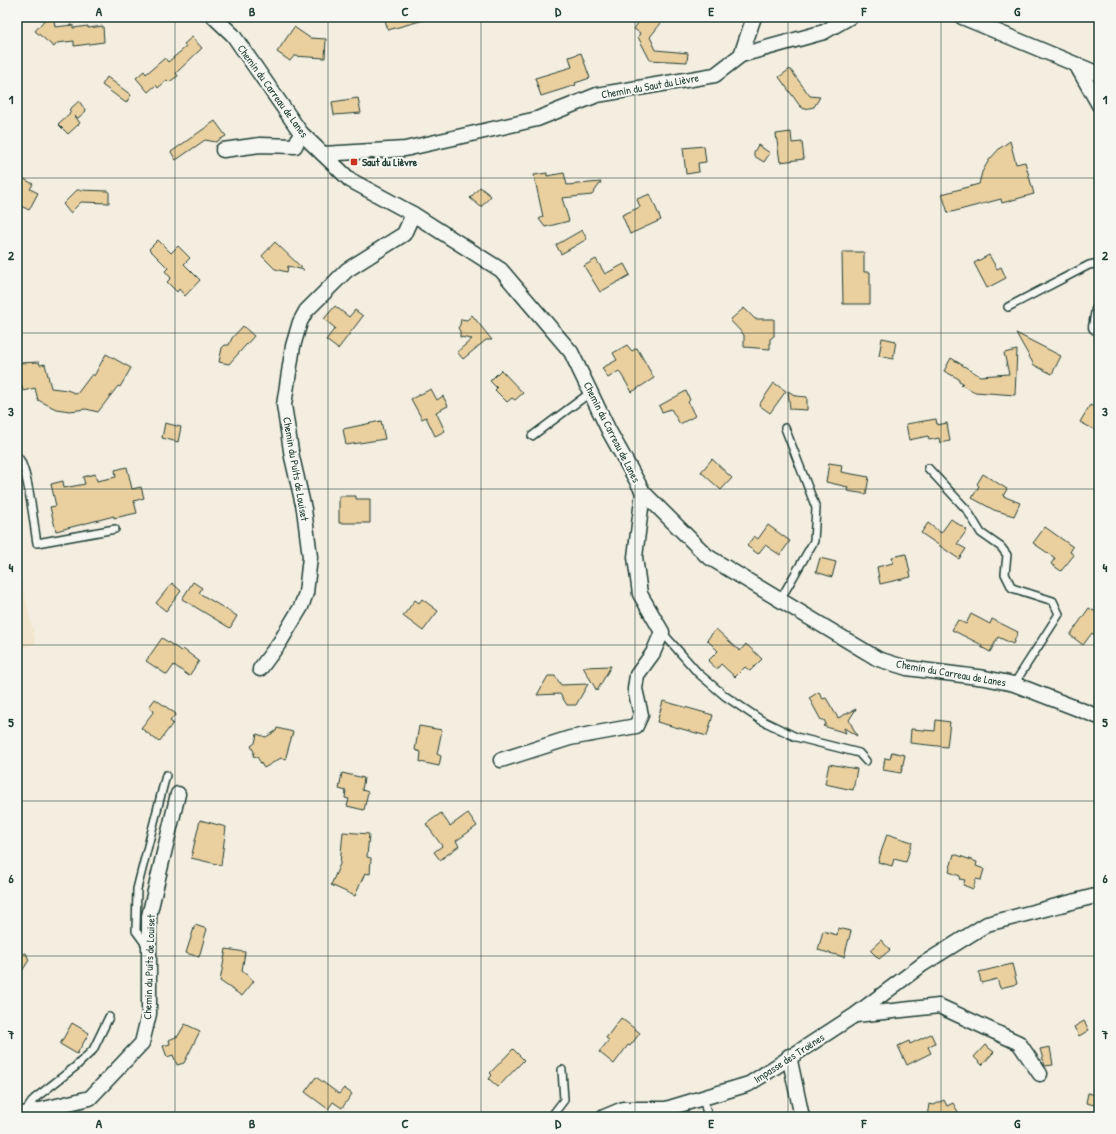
<svg xmlns="http://www.w3.org/2000/svg" width="1116" height="1134" viewBox="0 0 1116 1134" font-family="'Patrick Hand',sans-serif">
<style>
.built{fill:#f1e5cd}
.building{fill:#ebd09f;stroke:#1f3d34}
.lines{fill:none;stroke-linecap:round;stroke-linejoin:round}
.service-casing{stroke:#1f3d34;stroke-width:10}
.minor-casing{stroke:#1f3d34;stroke-width:17}
.service{stroke:#f6f6f2;stroke-width:7}
.minor{stroke:#f6f6f2;stroke-width:14}
.grid{fill:none;stroke:#1f3d34;stroke-width:1;stroke-opacity:0.55}
.poi-dot{fill:#c8321e;stroke:#f6f6f2;stroke-width:1.5}
.labels{text-anchor:middle;dominant-baseline:central;stroke-width:4;stroke-linejoin:round;paint-order:stroke}
.street-label{font-size:11px;fill:#1f3d34;stroke:#f6f6f2}
.poi-label{font-size:11px;font-weight:bold;fill:#1f3d34;stroke:#f6f6f2;text-anchor:start}
.neatline{fill:none;stroke:#1f3d34;stroke-width:1.5}
.grid-label{font-size:13px;text-anchor:middle;font-weight:bold;fill:#1f3d34}
</style>
<rect width="100%" height="100%" fill="#f4eee1"/>
<filter id="ink" filterUnits="userSpaceOnUse"><feTurbulence type="fractalNoise" baseFrequency=".025" numOctaves="2"/><feDisplacementMap in="SourceGraphic" scale="8" xChannelSelector="R" yChannelSelector="G"/><feConvolveMatrix kernelMatrix="1 2 1 2 8 2 1 2 1" color-interpolation-filters="sRGB"/></filter>
<g filter="url(#ink)">
<!-- built -->
<polygon class="built" points="17,561 36,644 17,649"/>
<!-- building -->
<g class="building">
<polygon points="47,17 54,20 55,27 73,25 73,28 88,26 88,28 103,26 104,42 74,46 74,41 57,43 54,47 35,31"/>
<polygon points="384,17 424,17 424,20 388,30"/>
<polygon points="642,17 652,17 661,23 650,37 656,50 688,53 687,62 650,60 638,37 640,33 634,29"/>
<polygon points="294,27 310,38 326,39 325,58 294,56 290,61 277,52"/>
<polygon points="192,37 202,48 176,73 178,76 169,82 167,80 158,88 156,85 148,92 136,78 144,71 146,74 165,58 168,62 186,47 184,44"/>
<polygon points="581,53 590,78 575,83 576,85 541,96 535,78 572,67 569,57"/>
<polygon points="790,69 810,96 820,97 814,107 804,109 800,106 779,77"/>
<polygon points="107,77 131,95 126,103 102,85"/>
<polygon points="358,98 361,113 334,115 332,102"/>
<polygon points="79,101 86,111 78,118 75,116 80,123 68,134 58,124 71,112 69,110"/>
<polygon points="215,121 226,136 216,142 205,140 176,160 171,152"/>
<polygon points="791,132 792,143 802,142 804,159 780,162 776,134"/>
<polygon points="1010,141 1016,164 1025,162 1034,194 1002,203 1001,199 948,213 942,194 979,184 982,172 989,160 1000,148"/>
<polygon points="758,145 770,153 764,162 754,156 754,152"/>
<polygon points="704,146 706,162 698,163 699,172 686,174 683,148"/>
<polygon points="547,173 547,176 564,173 567,185 601,182 592,195 562,198 569,221 545,227 539,219 543,217 534,175"/>
<polygon points="17,175 33,184 30,189 38,193 29,210 17,204"/>
<polygon points="480,187 491,196 481,207 470,198"/>
<polygon points="77,190 109,191 109,203 81,202 70,213 63,204"/>
<polygon points="650,194 661,220 630,234 622,215 640,207 637,199"/>
<polygon points="582,230 587,239 561,254 556,245"/>
<polygon points="158,240 171,253 178,246 190,258 184,264 200,280 185,296 179,289 177,292 167,282 171,278 165,271 168,268 149,249"/>
<polygon points="275,242 304,270 288,266 287,272 275,269 262,256"/>
<polygon points="842,252 864,252 864,272 870,272 870,304 843,304"/>
<polygon points="989,255 997,269 1001,267 1006,278 987,288 974,263"/>
<polygon points="596,259 605,274 624,264 630,275 600,292 584,266"/>
<polygon points="335,306 349,317 355,310 363,316 338,349 326,340 335,328 324,319"/>
<polygon points="744,308 755,319 774,319 774,336 770,339 770,349 744,347 744,335 730,320"/>
<polygon points="472,315 492,340 486,340 463,359 457,352 472,339 460,337 460,331 458,328 460,325 461,319 467,320"/>
<polygon points="243,326 254,336 229,364 219,362 222,348 225,345 229,345 232,338"/>
<polygon points="1016,333 1061,356 1052,374 1034,365"/>
<polygon points="882,338 896,341 893,359 879,356"/>
<polygon points="627,345 632,351 637,348 654,378 632,392 619,371 608,378 602,368 617,360 613,353"/>
<polygon points="1017,350 1015,395 975,392 961,385 963,383 959,381 959,379 944,371 951,358 980,376 1009,374 1004,353"/>
<polygon points="106,354 131,368 120,387 118,386 98,412 86,409 70,411 56,409 38,400 35,388 23,391 18,370 20,370 19,363 39,362 40,365 45,364 51,388 67,390 77,394 92,374 94,376"/>
<polygon points="501,370 523,393 515,400 512,398 507,402 495,390 497,388 490,381"/>
<polygon points="774,383 786,391 770,413 759,405"/>
<polygon points="431,389 437,400 443,396 448,406 436,412 445,431 435,436 426,417 422,419 411,399"/>
<polygon points="686,391 690,400 688,402 695,416 680,424 671,409 662,412 659,406"/>
<polygon points="788,391 796,396 807,397 807,410 790,409"/>
<polygon points="1090,405 1099,410 1099,432 1080,422"/>
<polygon points="936,419 937,425 947,423 950,441 940,443 939,438 929,440 928,436 909,440 906,424"/>
<polygon points="381,421 385,439 346,445 343,429"/>
<polygon points="165,423 181,427 178,442 162,438"/>
<polygon points="712,459 732,478 721,490 701,472"/>
<polygon points="829,463 842,465 841,472 869,477 866,494 847,491 848,487 826,482"/>
<polygon points="127,467 132,489 141,487 144,498 134,501 137,513 114,518 114,516 56,531 50,507 56,506 51,484 63,481 64,488 85,484 83,477 95,474 97,481 116,477 115,470"/>
<polygon points="983,474 1007,489 1003,496 1020,503 1014,516 994,510 972,498 979,486 977,484"/>
<polygon points="339,496 356,496 356,499 370,499 370,523 339,523"/>
<polygon points="951,519 967,530 957,544 966,549 959,559 921,533 928,523 941,533"/>
<polygon points="768,525 790,541 780,555 765,545 758,554 747,546 754,536 758,539"/>
<polygon points="1045,527 1073,547 1070,552 1074,555 1061,571 1051,564 1055,558 1033,543"/>
<polygon points="906,554 911,577 880,584 877,567 893,563 892,557"/>
<polygon points="820,558 836,562 832,577 816,572"/>
<polygon points="193,582 202,588 199,593 237,616 230,628 182,599"/>
<polygon points="172,583 181,591 166,611 156,603"/>
<polygon points="422,599 438,611 423,631 403,616 415,600 419,603"/>
<polygon points="1089,608 1099,614 1099,638 1092,633 1083,645 1070,635"/>
<polygon points="971,614 990,624 992,619 1018,632 1013,644 998,637 990,652 981,647 982,645 952,630 958,620 966,624"/>
<polygon points="716,629 740,651 746,644 762,659 750,671 745,667 735,677 721,664 717,669 708,661 718,651 707,640"/>
<polygon points="162,638 181,651 183,649 199,661 189,676 174,665 167,675 146,661"/>
<polygon points="611,666 597,691 583,667"/>
<polygon points="548,676 555,676 561,685 588,684 576,705 567,705 560,694 537,695"/>
<polygon points="819,692 823,699 826,698 838,718 856,709 849,720 857,736 844,728 846,733 823,726 826,724 824,720 821,720 809,698"/>
<polygon points="155,699 176,714 170,721 173,723 159,742 141,728 154,711 149,707"/>
<polygon points="663,701 713,715 707,736 657,722"/>
<polygon points="936,720 950,722 947,747 910,743 911,729 935,731"/>
<polygon points="419,726 442,730 437,754 441,756 439,766 420,762 421,752 415,750"/>
<polygon points="277,728 293,732 285,760 281,758 264,768 257,757 253,756 254,752 251,746 255,743 257,734 266,737 276,731"/>
<polygon points="892,752 905,755 901,773 883,770 885,758 890,759"/>
<polygon points="829,764 857,769 853,790 825,784"/>
<polygon points="342,773 364,778 362,790 368,792 364,810 347,806 349,799 345,798 346,791 339,789"/>
<polygon points="441,813 450,826 468,813 477,826 456,841 459,846 440,860 434,852 442,846 426,824"/>
<polygon points="200,820 226,827 221,865 191,858"/>
<polygon points="343,832 369,834 367,857 371,858 370,874 365,873 355,896 331,885 340,864"/>
<polygon points="887,834 912,842 906,862 894,859 892,866 878,862"/>
<polygon points="954,854 977,862 976,866 984,869 981,880 976,879 973,889 963,885 965,880 959,879 960,876 949,872"/>
<polygon points="195,925 207,929 199,957 186,953"/>
<polygon points="838,928 851,931 844,957 818,950 823,931 837,935"/>
<polygon points="881,940 890,950 879,959 870,950"/>
<polygon points="226,949 245,952 242,971 254,981 242,996 220,981"/>
<polygon points="26,953 29,960 17,979 17,956"/>
<polygon points="1012,964 1017,984 1000,988 997,979 981,983 979,972"/>
<polygon points="621,1018 640,1033 630,1046 628,1045 614,1064 599,1052 609,1040 606,1038"/>
<polygon points="1084,1021 1089,1030 1079,1036 1074,1027"/>
<polygon points="72,1023 89,1033 77,1054 60,1044"/>
<polygon points="185,1024 200,1031 184,1063 177,1065 173,1055 167,1057 163,1046 170,1044 169,1040 178,1036"/>
<polygon points="931,1034 935,1043 928,1047 931,1053 907,1065 898,1046 909,1041 910,1044"/>
<polygon points="985,1045 994,1052 982,1065 974,1057"/>
<polygon points="1050,1047 1053,1065 1045,1066 1040,1049"/>
<polygon points="513,1049 524,1060 498,1087 489,1079 492,1075 490,1073"/>
<polygon points="316,1077 339,1094 344,1088 352,1094 342,1108 333,1102 328,1109 305,1092"/>
<polygon points="1088,1093 1099,1096 1099,1106 1086,1103"/>
<polygon points="944,1100 947,1106 953,1103 961,1117 927,1117 929,1104 934,1105"/>
</g>
<g class="lines">
<!-- service casing -->
<g class="service-casing">
<g id="service">
<polyline points="1008,307 1089,265 1099,263"/>
<polyline points="532,436 591,392"/>
<path d="M17,456C28,464 34,527 37,543L115,529"/>
<polyline points="928,468 967,510 981,533 1001,547 1007,555 1005,574 1012,588 1053,601 1059,614 1014,684"/>
<polyline points="780,600 814,541 816,508 785,428"/>
<polyline points="662,632 698,673 725,696 761,720 796,737 859,753 866,761"/>
<polyline points="149,945 144,942 136,931 137,889 166,775"/>
<polyline points="703,1098 708,1117"/>
<polyline points="25,1112 34,1099 75,1067 93,1050 109,1017"/>
<polyline points="551,1117 564,1100 562,1070"/>
</g>
</g>
<!-- minor casing -->
<g class="minor-casing">
<g id="minor">
<polyline points="214,17 233,35 301,133 350,180 413,214 501,270 571,352 609,431 643,492 707,556 878,659 907,668 985,678 1014,684 1099,717"/>
<polyline points="962,17 1099,74"/>
<polyline points="741,55 754,17"/>
<polyline points="1077,66 1099,105"/>
<polyline points="223,150 260,145 295,146 301,133"/>
<polyline points="323,154 405,149 537,119 597,95 715,75 741,55 824,32 850,17"/>
<polyline points="1096,327 1099,310"/>
<polyline points="260,669 280,642 301,607 306,593 310,557 304,509 292,457 284,405 293,346 300,322 306,311 347,270 404,234 413,214"/>
<polyline points="501,760 570,738 636,726 641,715 635,689 637,675 653,653 662,632 640,594 635,557 643,492"/>
<polyline points="856,1015 939,1006 1019,1043 1040,1074"/>
<polyline points="789,1056 802,1117"/>
<polyline points="20,1117 23,1114 90,1098 142,1043 149,1014 149,916 178,794"/>
<polyline points="604,1117 623,1109 666,1109 749,1084 855,1015 923,964 987,924 1099,895"/>
</g>
</g>
<!-- service -->
<use href="#service" class="service"/>
<!-- minor -->
<use href="#minor" class="minor"/>
</g>
</g>
<!-- grid -->
<path class="grid" d="M175,17V1117M328,17V1117M481,17V1117M635,17V1117M788,17V1117M941,17V1117M17,178H1099M17,333H1099M17,489H1099M17,645H1099M17,801H1099M17,956H1099"/>
<!-- markers -->
<rect class="poi-dot" x="350" y="158" width="8" height="8" rx="2"/>
<g class="labels">
<!-- street labels -->
<g class="street-label">
<text transform="translate(650 86) rotate(-10)">Chemin du Saut du Lièvre</text>
<text transform="translate(273 91) rotate(54)">Chemin du Carreau de Lanes</text>
<text transform="translate(612 432) rotate(63)">Chemin du Carreau de Lanes</text>
<text transform="translate(296 469) rotate(80)">Chemin du Puits de Louiset</text>
<text transform="translate(951 673) rotate(10)">Chemin du Carreau de Lanes</text>
<text transform="translate(149 967) rotate(-88)">Chemin du Puits de Louiset</text>
<text transform="translate(789 1058) rotate(-33)">Impasse des Troënes</text>
</g>
<!-- poi labels -->
<g class="poi-label">
<text x="362" y="162">Saut du Lièvre</text>
</g>
</g>
<!-- margin -->
<rect width="1116" height="1134" fill="none" stroke="#f6f6f2" stroke-width="44"/>
<rect x="22" y="22" width="1072" height="1090" class="neatline"/>
<g class="grid-label">
<text x="99" y="16">A</text>
<text x="252" y="16">B</text>
<text x="405" y="16">C</text>
<text x="558" y="16">D</text>
<text x="711" y="16">E</text>
<text x="864" y="16">F</text>
<text x="1017" y="16">G</text>
<text x="11" y="104">1</text>
<text x="1105" y="104">1</text>
<text x="11" y="260">2</text>
<text x="1105" y="260">2</text>
<text x="11" y="416">3</text>
<text x="1105" y="416">3</text>
<text x="11" y="572">4</text>
<text x="1105" y="572">4</text>
<text x="11" y="727">5</text>
<text x="1105" y="727">5</text>
<text x="11" y="883">6</text>
<text x="1105" y="883">6</text>
<text x="11" y="1039">7</text>
<text x="1105" y="1039">7</text>
<text x="99" y="1128">A</text>
<text x="252" y="1128">B</text>
<text x="405" y="1128">C</text>
<text x="558" y="1128">D</text>
<text x="711" y="1128">E</text>
<text x="864" y="1128">F</text>
<text x="1017" y="1128">G</text>
</g>
</svg>
